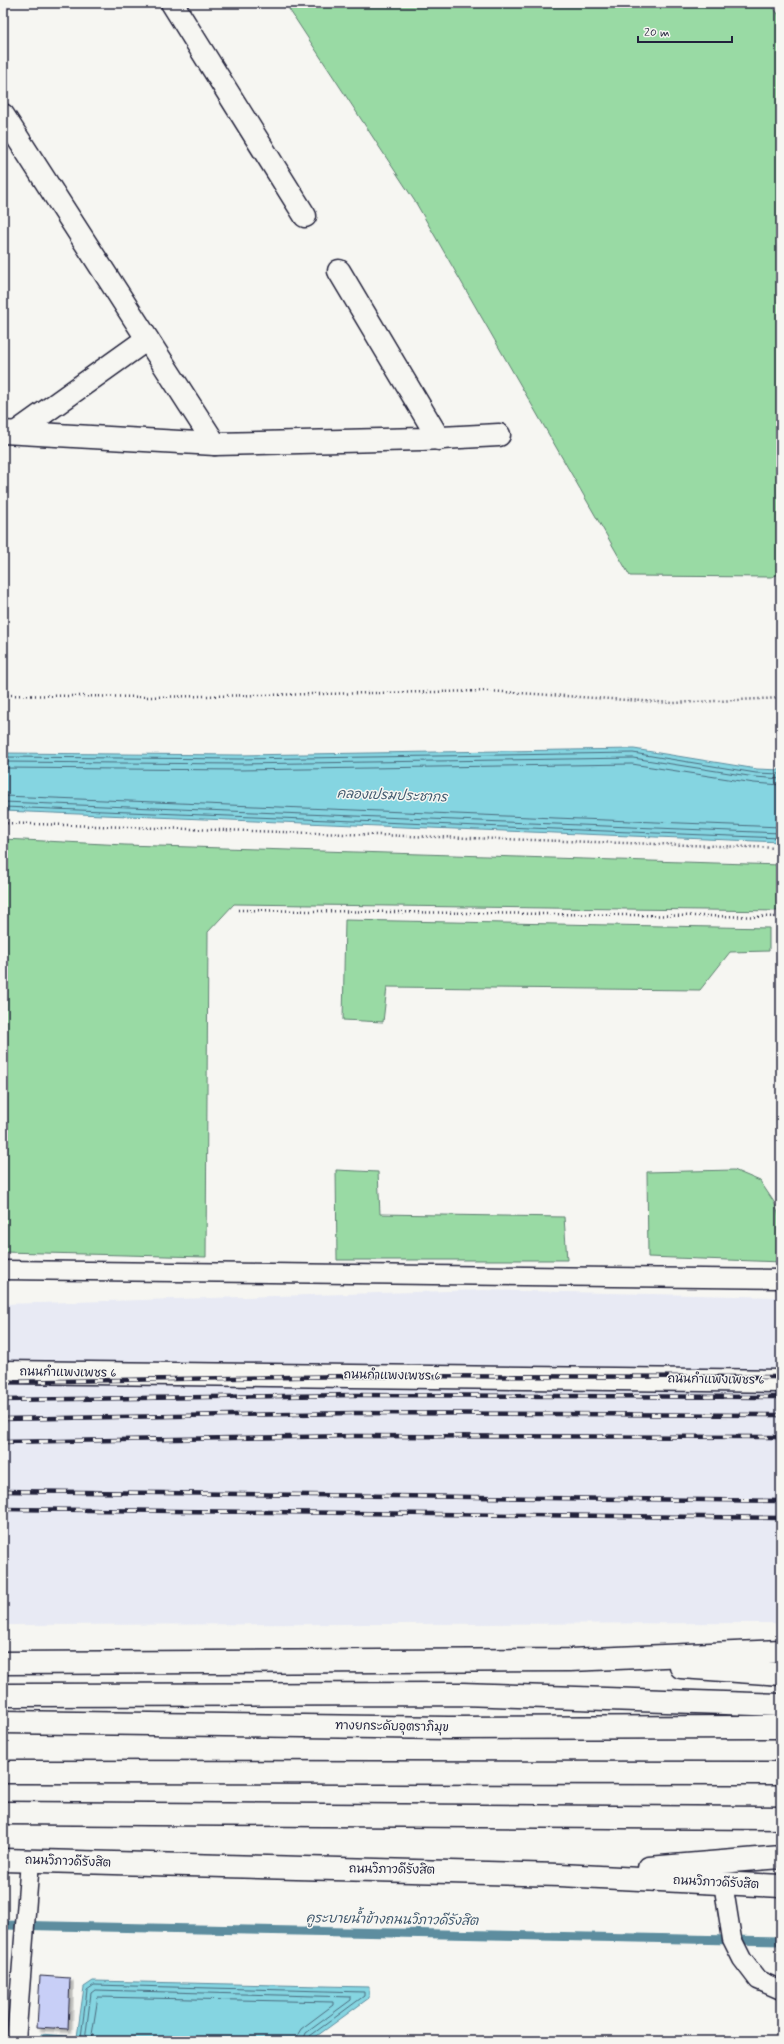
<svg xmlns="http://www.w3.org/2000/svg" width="784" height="2044" viewBox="0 0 784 2044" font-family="Mynerve,'Playpen Sans Thai',sans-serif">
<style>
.built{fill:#e8eaf4}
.green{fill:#99daa4;stroke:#5e7e70}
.water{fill:#85d5e1;stroke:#5d8d9f}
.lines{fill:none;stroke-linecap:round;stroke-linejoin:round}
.shore{stroke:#4a6a7d;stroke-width:1}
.stream{stroke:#5d8d9f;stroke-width:9}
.building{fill:#c8cff7;stroke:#22223b;filter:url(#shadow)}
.service-casing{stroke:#22223b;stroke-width:21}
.minor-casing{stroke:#22223b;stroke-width:25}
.tertiary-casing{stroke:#22223b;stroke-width:25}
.secondary-casing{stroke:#22223b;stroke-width:25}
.trunk-casing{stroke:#22223b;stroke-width:25}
.motorway-casing{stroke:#22223b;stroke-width:25}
.path{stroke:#22223b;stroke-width:2.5;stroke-dasharray:1 3;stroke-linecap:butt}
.service{stroke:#f6f6f2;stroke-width:18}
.minor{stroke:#f6f6f2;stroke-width:22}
.tertiary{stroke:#f6f6f2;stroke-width:22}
.secondary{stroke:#f6f6f2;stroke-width:22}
.trunk{stroke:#f6f6f2;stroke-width:22}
.motorway{stroke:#f6f6f2;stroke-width:22}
.rail-casing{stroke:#22223b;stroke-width:4.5}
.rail{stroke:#f6f6f2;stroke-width:3;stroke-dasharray:9;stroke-linecap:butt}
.labels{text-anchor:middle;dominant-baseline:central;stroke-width:3;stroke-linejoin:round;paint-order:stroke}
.street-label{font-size:12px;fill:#22223b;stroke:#f6f6f2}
.water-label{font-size:13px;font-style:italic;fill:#40586d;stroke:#f6f6f2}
</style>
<defs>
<filter id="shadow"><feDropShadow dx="3.5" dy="3.5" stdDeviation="1" flood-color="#0004"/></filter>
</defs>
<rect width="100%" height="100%" fill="#f6f6f2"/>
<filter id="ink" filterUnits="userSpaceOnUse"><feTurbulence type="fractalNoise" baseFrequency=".025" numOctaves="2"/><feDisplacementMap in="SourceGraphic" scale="8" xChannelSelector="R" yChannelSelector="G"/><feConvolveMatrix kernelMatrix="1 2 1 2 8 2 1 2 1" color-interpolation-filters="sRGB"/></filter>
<g filter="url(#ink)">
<!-- built -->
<polygon class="built" points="484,1290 781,1297 781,1623 3,1625 3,1304"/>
<!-- green -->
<g class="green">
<polygon points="285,3 770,3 781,18 781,573 772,577 630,576 416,203"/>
<polygon points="3,839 125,845 781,865 781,911 234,904 208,932 206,1257 3,1252"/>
<polygon points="345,920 769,928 769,951 730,952 700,990 387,987 383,1022 343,1020"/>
<polygon points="336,1170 378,1172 380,1214 564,1217 567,1260 337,1260"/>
<polygon points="734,1170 760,1181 774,1202 781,1221 781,1262 648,1257 647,1172"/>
</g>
<!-- water -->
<g class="water">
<polygon points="634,749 757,769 781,770 781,842 3,811 3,753 239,755"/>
<polygon points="93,1981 369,1987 369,1998 310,2041 41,2041 41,2034 77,2037 84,1987"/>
</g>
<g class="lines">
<!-- shore -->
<g class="shore">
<polyline points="3,757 239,759 633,753 756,773 781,774"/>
<polyline points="3,762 239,764 633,758 755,777 781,779"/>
<polyline points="3,768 239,770 632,764 754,783 781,785"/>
<polyline points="3,796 781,827"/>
<polyline points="3,802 781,833"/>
<polyline points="3,807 781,838"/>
<polyline points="78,2041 81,2037 87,1990 94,1985 364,1992 364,1996 310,2036 308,2041"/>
<polyline points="85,2041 91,1993 95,1990 351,1997 351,2000 306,2033 303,2041"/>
<polyline points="91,2041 98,1997 333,2002 333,2005 301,2029 298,2034 297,2041"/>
</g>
<!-- stream -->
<polyline class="stream" points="3,1925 781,1941"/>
</g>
<!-- building -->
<polygon class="building" points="40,1976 70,1978 68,2029 37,2027"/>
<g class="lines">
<!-- service casing -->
<g class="service-casing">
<g id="service">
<polyline points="3,1270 781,1279"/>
<polyline points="723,1883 732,1939 742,1959 758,1980 781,1990"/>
<polyline points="16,2041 30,1861"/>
</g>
</g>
<!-- minor casing -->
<g class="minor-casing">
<g id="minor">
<polyline points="172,3 305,216"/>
<polyline points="3,115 215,444"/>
<polyline points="339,271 439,439"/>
<polyline points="3,432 215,444 422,439 499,435"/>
<polyline points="17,432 147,339"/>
</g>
</g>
<!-- tertiary casing -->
<g class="tertiary-casing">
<polyline id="tertiary" points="3,1372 781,1381"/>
</g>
<!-- secondary casing -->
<g class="secondary-casing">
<g id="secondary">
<polyline points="3,1663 570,1660 781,1651"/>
<polyline points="681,1667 781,1674"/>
<polyline points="3,1860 560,1875 781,1886"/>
<polyline points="649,1868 781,1857"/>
</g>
</g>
<!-- trunk casing -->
<g class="trunk-casing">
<g id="trunk">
<polyline points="3,1695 461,1694 781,1705"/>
<polyline points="3,1813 781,1818"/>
</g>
</g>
<!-- motorway casing -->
<g class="motorway-casing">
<g id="motorway">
<polyline points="3,1722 448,1728 781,1727"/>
<polyline points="3,1772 781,1773"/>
</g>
</g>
<!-- path -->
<g class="path">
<polyline points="3,695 147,697 488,691 673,703 781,698"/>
<polyline points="3,823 781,848"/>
<polyline points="238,910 781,917"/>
</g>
<!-- service -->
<use href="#service" class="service"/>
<!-- minor -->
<use href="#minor" class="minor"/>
<!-- tertiary -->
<use href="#tertiary" class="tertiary"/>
<!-- secondary -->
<use href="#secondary" class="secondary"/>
<!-- trunk -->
<use href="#trunk" class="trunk"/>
<!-- motorway -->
<use href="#motorway" class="motorway"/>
<!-- rail casing -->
<g class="rail-casing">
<g id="rail">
<polyline points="3,1382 353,1376 781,1377"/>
<polyline points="3,1400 354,1395 781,1397"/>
<polyline points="3,1419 354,1413 781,1415"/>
<polyline points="3,1442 354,1436 781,1437"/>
<polyline points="3,1491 781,1501"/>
<polyline points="3,1509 781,1518"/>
</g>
</g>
<!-- rail -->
<use href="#rail" class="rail"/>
</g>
</g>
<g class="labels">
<!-- street labels -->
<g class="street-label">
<text transform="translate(68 1373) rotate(1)">ถนนกำแพงเพชร 6</text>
<text transform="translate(392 1376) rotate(1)">ถนนกำแพงเพชร 6</text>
<text transform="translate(716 1380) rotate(1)">ถนนกำแพงเพชร 6</text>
<text transform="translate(392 1727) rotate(1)">ทางยกระดับอุตราภิมุข</text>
<text transform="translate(68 1862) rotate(2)">ถนนวิภาวดีรังสิต</text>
<text transform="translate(392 1870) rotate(1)">ถนนวิภาวดีรังสิต</text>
<text transform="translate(716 1883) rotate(3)">ถนนวิภาวดีรังสิต</text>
</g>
<!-- water labels -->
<g class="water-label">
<text transform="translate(392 796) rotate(2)">คลองเปรมประชากร</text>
<text transform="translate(392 1920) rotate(1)">คูระบายน้ำข้างถนนวิภาวดีรังสิต</text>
</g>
</g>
<!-- margin -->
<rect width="784" height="2044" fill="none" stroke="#f6f6f2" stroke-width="16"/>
<rect x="8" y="8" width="768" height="2028" fill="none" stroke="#22223b" stroke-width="1.5" filter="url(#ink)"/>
<!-- scale -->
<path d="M638 36v6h94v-6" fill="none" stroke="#22223b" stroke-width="2"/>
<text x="644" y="36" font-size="12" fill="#22223b" stroke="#f6f6f2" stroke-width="3" paint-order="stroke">20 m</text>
</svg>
